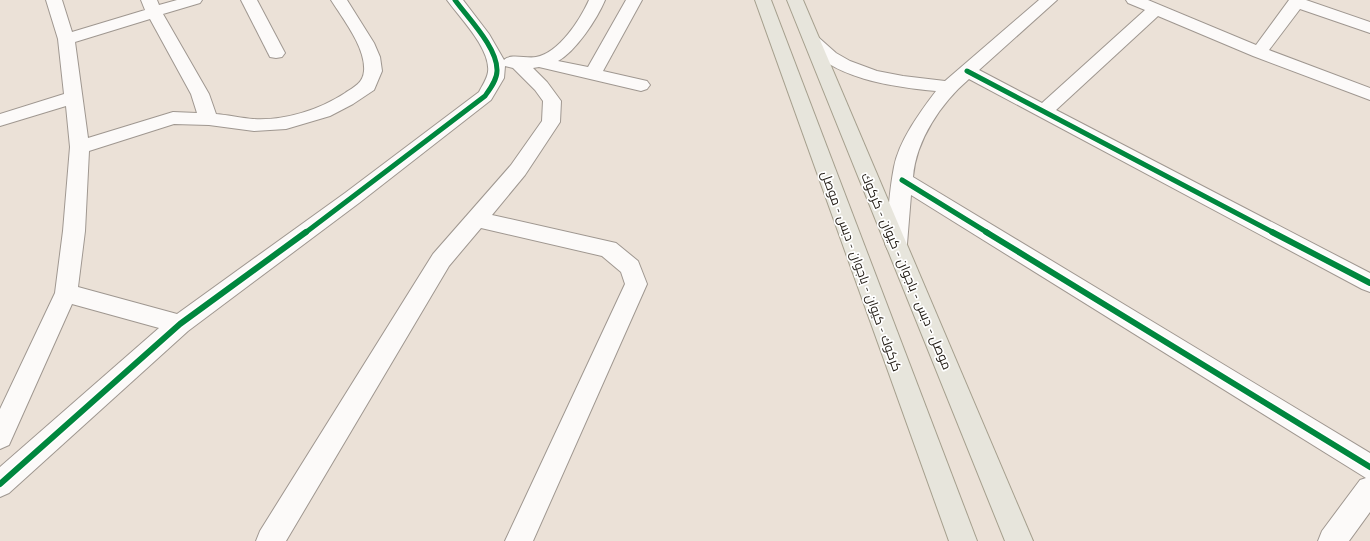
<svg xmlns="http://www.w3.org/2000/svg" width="1370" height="541" viewBox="0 0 1370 541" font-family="Montserrat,Cairo,sans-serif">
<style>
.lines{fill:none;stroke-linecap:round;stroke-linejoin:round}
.minor-casing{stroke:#9f9790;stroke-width:2}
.major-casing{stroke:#a59f8d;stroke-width:2}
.minor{fill:#fcfaf9;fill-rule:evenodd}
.major{fill:#e7e5dc;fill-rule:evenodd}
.cycleway-far1-casing{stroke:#fff;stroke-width:7}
.cycleway-casing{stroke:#fff;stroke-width:9}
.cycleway-far1{stroke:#00873e;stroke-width:5}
.cycleway{stroke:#00873e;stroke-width:6}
.labels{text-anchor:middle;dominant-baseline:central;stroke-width:3.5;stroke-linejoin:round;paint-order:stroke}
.street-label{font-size:13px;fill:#1e1811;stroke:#fff}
</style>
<rect width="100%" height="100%" fill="#ebe1d7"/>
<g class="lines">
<!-- minor casing -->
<g class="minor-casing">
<g id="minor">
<path d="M46,0H62L72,32L145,10L141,0H157L159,5L177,0H202L200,3L163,14L209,94L216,114C228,115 241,118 253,119C284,121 319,110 345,93C354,87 363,83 364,71C366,48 343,19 331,0H347L374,43L380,57L382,71L374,90L353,104L330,116L286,129L254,131L209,125L174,124L89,151L85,231L78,287L177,314L345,193L479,92C482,86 487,79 488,72C491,49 460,18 447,0H463L489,34L504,60C510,53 527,59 536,57C559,53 580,20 589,0H605C597,19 576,51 558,61L588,67L626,0H642L603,71L647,81L650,85L647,89L641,91L539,67L533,68L547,82L561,101L560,122L525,175L492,215L616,243L638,261L647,284L533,541H505L625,284L621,272L602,256L481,228L449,266L286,541H256L260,531L433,254L511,165L542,121L543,101L535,90L513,68L505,66L504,78L491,100L359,203L188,331L9,493L0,497V467L159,328L72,304L9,445L0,449V409L55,293L63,231L70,147L66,106L0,126V114L64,94L58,39ZM150,19L191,94L197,113L173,112L88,138L75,42Z"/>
<polygon points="241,0 257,0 285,53 282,57 276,58 270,57"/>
<path d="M1039,0H1057L979,70L1042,103L1145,10L1128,3L1126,0H1148L1256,45L1289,0H1306L1370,22V33L1300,9L1269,50L1370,88V100L1253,56L1158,16L1056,110L1370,273V292L1362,289L969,79C941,103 916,140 913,177L1370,453V512L1349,541H1318L1322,531L1360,480L1366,478L911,195L907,244L904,250L896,252L888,250L885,244C888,219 889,192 894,167C899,141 920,112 936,91C894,87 830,79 804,41L806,37L812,36L818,37L836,53L850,61L877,71L903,76L945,81Z"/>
</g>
</g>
<!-- major casing -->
<g class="major-casing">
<g id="major">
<polygon points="755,0 771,0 977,541 949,541"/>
<polygon points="787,0 803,0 1033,541 1005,541"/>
</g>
</g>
<!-- minor -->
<use href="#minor" class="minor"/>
<!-- major -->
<use href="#major" class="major"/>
<!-- cycleway-far1 casing -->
<g class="cycleway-far1-casing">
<g id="cycleway-far1">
<polyline points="967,71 1274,233"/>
<polyline points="902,180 988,233"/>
<path d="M305,233L485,96C490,89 497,80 497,71C498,48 468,18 455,0"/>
</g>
</g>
<!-- cycleway casing -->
<g class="cycleway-casing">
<g id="cycleway">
<polyline points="986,232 1370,467"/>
<polyline points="1272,232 1370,283"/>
<polyline points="0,484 180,324 306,232"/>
</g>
</g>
<!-- cycleway-far1 -->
<use href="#cycleway-far1" class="cycleway-far1"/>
<!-- cycleway -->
<use href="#cycleway" class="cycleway"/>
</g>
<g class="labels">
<!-- street labels -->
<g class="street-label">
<text transform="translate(862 271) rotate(70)">كركوك - كيوان - باجوان - دبس - موصل</text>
<text transform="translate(907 271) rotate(67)">موصل - دبس - باجوان - كيوان - كركوك</text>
</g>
</g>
</svg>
